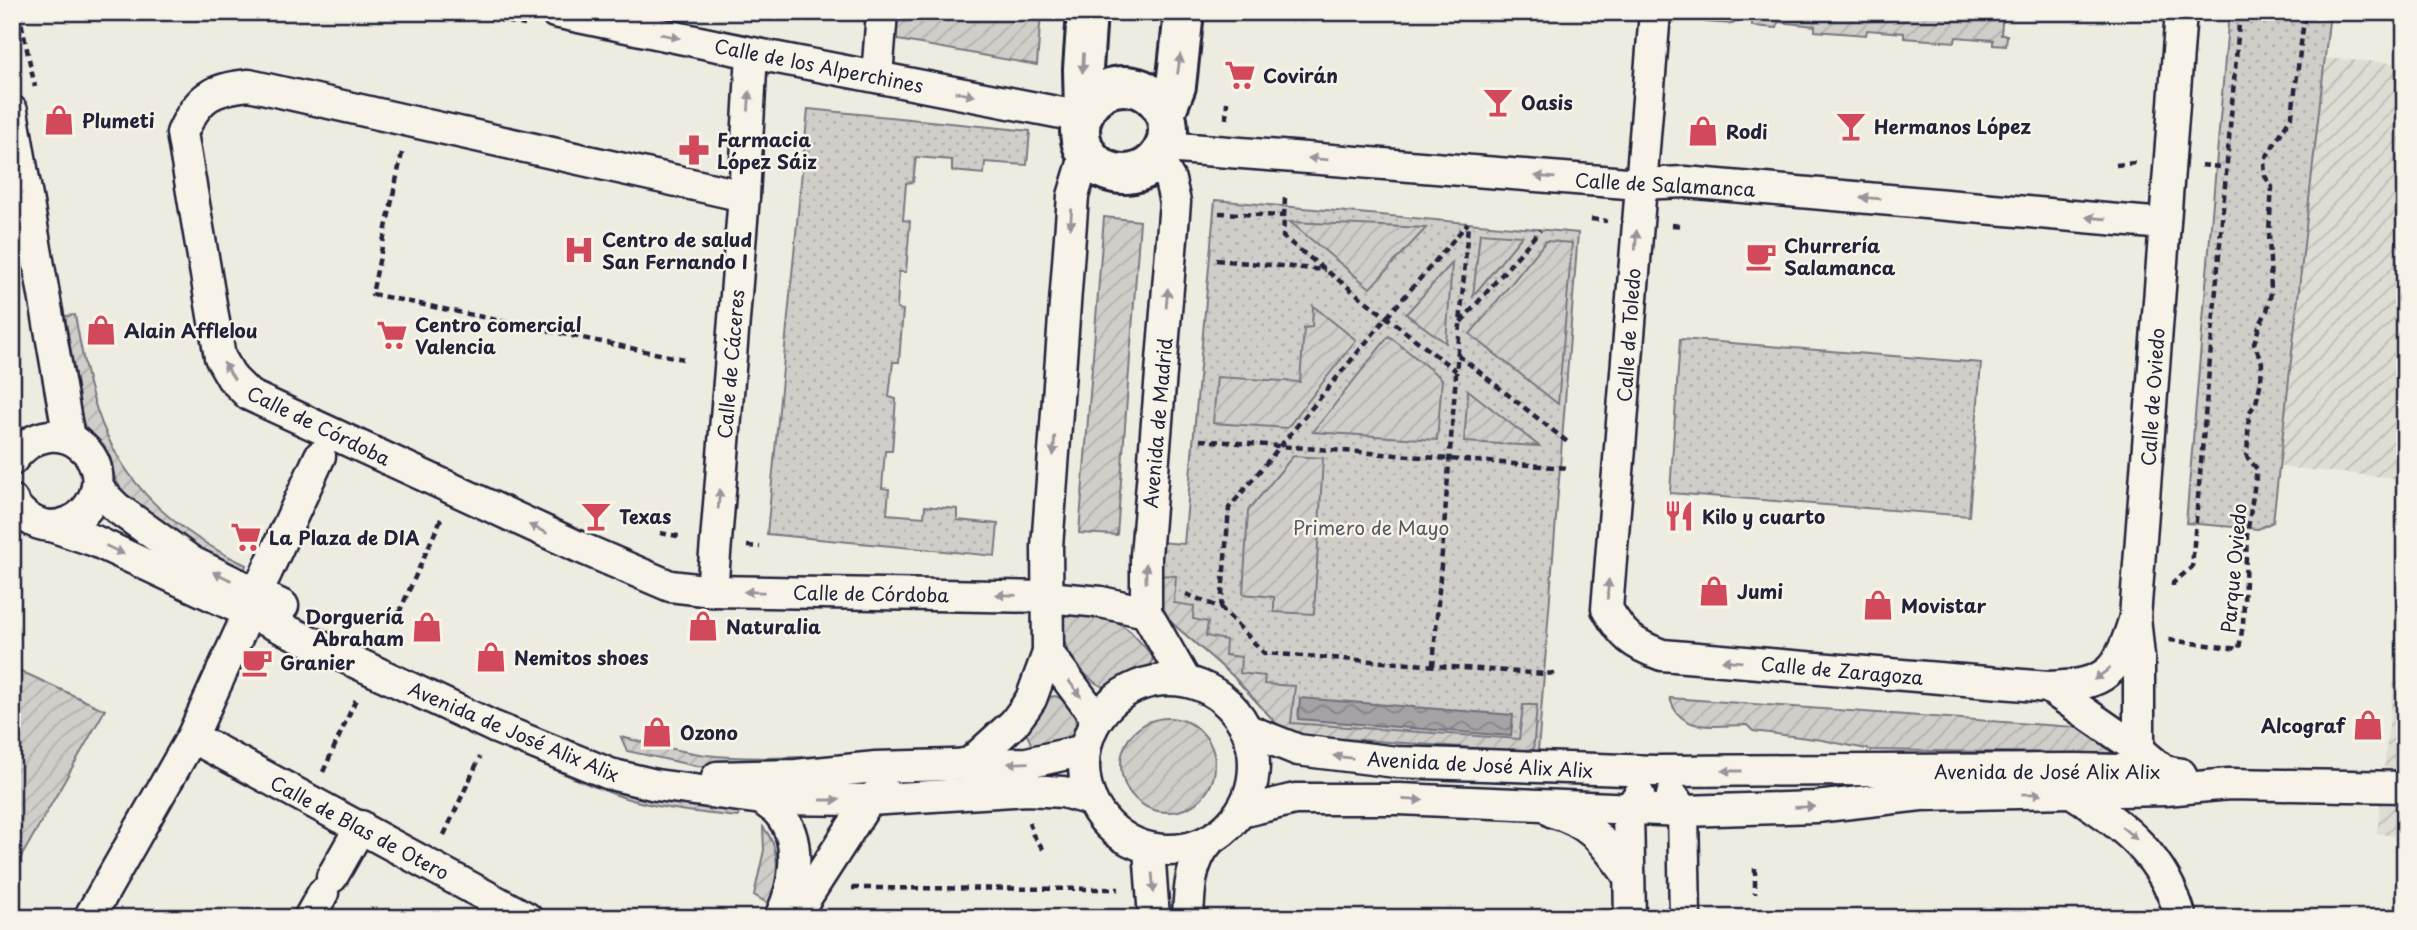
<svg xmlns="http://www.w3.org/2000/svg" width="2417" height="930" viewBox="0 0 2417 930" font-family="'Playpen Sans',sans-serif">
<style>
.industrial{fill:url(#industrial-furrows)}
.park{fill:url(#park-dots);stroke:#7a7882;stroke-width:2}
.garden{fill:url(#garden-furrows);stroke:#7a7882;stroke-width:2}
.water{fill:url(#water-waves);stroke:#716f7b;stroke-width:2}
.lines{fill:none;stroke-linecap:round;stroke-linejoin:round}
.street-casing{stroke:#22223b;stroke-width:35}
.secondary-casing{stroke:#22223b;stroke-width:44}
.path{stroke:#22223b;stroke-width:4.5;stroke-dasharray:7 5;stroke-linecap:butt}
.street{stroke:#f7f3e8;stroke-width:30}
.secondary{stroke:#f7f3e8;stroke-width:38}
.oneway{fill:#97959a}
.labels{text-anchor:middle;dominant-baseline:central;stroke-width:5;stroke-linejoin:round;paint-order:stroke}
.street-label{font-size:19px;fill:#22223b;stroke:#f7f3e8}
.poi-label{font-size:19px;font-weight:bold;fill:#22223b;stroke:#f7f3e8;text-anchor:start}
.park-label{font-size:19px;fill:#575566;stroke:#f7f3e8}
</style>
<defs>
<pattern id="industrial-furrows" width="10" height="10" patternUnits="userSpaceOnUse" patternTransform="scale(1.75)"><rect width="10" height="10" fill="#dfdcd4"/><path d="M-1 1l2-2M0 10L10 0M9 11l2-2" fill="none" stroke="#bfbcb7"/></pattern>
<pattern id="park-dots" width="8" height="8" patternUnits="userSpaceOnUse" patternTransform="scale(1.75)"><rect width="8" height="8" fill="#d1cdc9"/><path d="M2 2h.1M6 6h.1" fill="none" stroke="#b3b0ae" stroke-width="1.8" stroke-linecap="round"/></pattern>
<pattern id="garden-furrows" width="10" height="10" patternUnits="userSpaceOnUse" patternTransform="scale(1.75)"><rect width="10" height="10" fill="#d1cdc9"/><path d="M-1 1l2-2M0 10L10 0M9 11l2-2" fill="none" stroke="#b3b0ae"/></pattern>
<pattern id="water-waves" width="16" height="10" patternUnits="userSpaceOnUse" patternTransform="scale(1.75)"><rect width="16" height="10" fill="#a6a3a6"/><path d="M0 5q4-4 8 0t8 0" fill="none" stroke="#878488"/></pattern>
</defs>
<rect width="100%" height="100%" fill="#eeebe1"/>
<filter id="ink" filterUnits="userSpaceOnUse"><feTurbulence type="fractalNoise" baseFrequency=".0143" numOctaves="2"/><feDisplacementMap in="SourceGraphic" scale="14" xChannelSelector="R" yChannelSelector="G"/><feConvolveMatrix kernelMatrix="1 2 1 2 8 2 1 2 1" color-interpolation-filters="sRGB"/></filter>
<g filter="url(#ink)">
<!-- industrial -->
<g class="industrial">
<polygon points="2323,58 2405,64 2405,479 2280,467"/>
<polygon points="2405,581 2405,838 2377,833"/>
</g>
<!-- park -->
<g class="park">
<polygon points="2229,12 2330,12 2273,522 2258,529 2186,523"/>
<polygon points="808,109 1030,131 1027,165 985,162 984,174 952,171 952,160 916,157 913,182 906,183 903,220 910,221 906,272 899,272 897,309 903,310 899,362 893,362 889,397 896,399 892,451 885,451 882,488 889,489 887,514 924,517 925,506 957,509 957,520 998,524 995,556 767,534"/>
<polygon points="1215,200 1578,233 1538,752 1304,736 1277,724 1233,676 1171,622 1160,605 1159,542 1184,544"/>
<polygon points="1680,339 1981,363 1969,516 1670,493"/>
</g>
<!-- garden -->
<g class="garden">
<polygon points="895,12 1041,12 1037,65 892,39"/>
<polygon points="1707,12 2003,12 2001,35 2007,35 2006,46 1993,45 1993,40 1956,37 1955,42 1904,38 1904,33 1867,30 1866,35 1815,31 1815,26 1778,22 1777,28 1752,26 1752,20 1734,19 1733,24 1706,22"/>
<polygon points="1104,217 1140,221 1117,535 1079,533"/>
<polygon points="1290,222 1426,228 1370,288"/>
<polygon points="1480,233 1522,236 1473,296"/>
<polygon points="1546,241 1572,243 1558,404 1470,334"/>
<polygon points="1452,263 1446,343 1406,314"/>
<polygon points="1313,306 1356,340 1287,428 1213,423 1217,377 1300,382 1304,328 1312,327"/>
<path d="M75,315C81,347 86,379 97,410C122,486 176,532 246,565L243,573C204,557 132,516 115,478C112,471 113,463 110,457C104,444 90,436 83,423L65,316Z"/>
<polygon points="1389,336 1442,379 1437,440 1313,432"/>
<polygon points="1468,390 1539,446 1464,442"/>
<polygon points="1293,456 1323,458 1314,614 1274,612 1274,597 1243,594 1248,511"/>
<polygon points="1157,575 1176,576 1174,603 1194,606 1193,619 1208,622 1206,636 1226,640 1225,655 1241,657 1240,673 1265,676 1264,684 1295,686 1291,723 1519,739 1523,705 1537,705 1533,752 1304,736 1289,731 1277,724 1233,676 1171,622 1160,605"/>
<path d="M1071,613L1113,619L1130,631L1151,654L1153,657L1151,665C1144,671 1116,686 1107,687C1086,688 1041,621 1071,613Z"/>
<polygon points="12,667 105,710 12,873"/>
<path d="M1055,696C1071,701 1077,716 1076,732L1062,742L1033,752L1030,741L1022,725L1044,698Z"/>
<path d="M1670,698L2074,727C2091,733 2103,739 2112,754L1871,750L1822,740L1753,731L1747,725C1717,725 1680,735 1670,698Z"/>
<circle cx="1168" cy="765" r="47"/>
<path d="M621,737C649,744 677,751 706,755C751,760 797,757 842,755V759L725,768L696,766L627,751Z"/>
<path d="M510,749L656,799L708,809L739,811L738,817C701,813 661,809 625,798C586,785 548,767 510,749Z"/>
<path d="M763,827C783,850 777,878 772,906L754,895L764,850Z"/>
</g>
<!-- water -->
<polygon class="water" points="1300,698 1513,715 1511,736 1298,719"/>
<g class="lines">
<!-- street casing -->
<g class="street-casing">
<g id="street">
<polyline points="555,12 752,53 1082,117"/>
<path d="M1655,12L1607,609C1623,636 1632,644 1662,655L2048,687C2107,685 2118,673 2135,617"/>
<polyline points="877,77 882,12"/>
<polyline points="12,111 69,438"/>
<polyline points="1165,147 1640,184 1685,182 2164,224"/>
<polyline points="1086,153 1073,196 1047,547 1048,653 1097,719"/>
<polyline points="1158,159 1170,180 1175,202 1146,556 1146,612 1185,680"/>
<path d="M744,196L249,85C211,89 198,97 182,133L220,357L232,378L249,395L579,547L670,586L712,591L1047,597L1101,602L1146,612"/>
<path d="M12,460C57,400 127,465 84,512C76,521 62,526 50,526C34,525 19,514 12,500"/>
<polyline points="97,488 117,508 192,562 283,606"/>
<polyline points="51,526 95,541 494,727 610,774 656,785 762,799 869,800 1028,790 1063,792 1091,800"/>
<polyline points="712,591 744,196 752,53"/>
<polyline points="257,593 320,456"/>
<circle cx="1169" cy="765" r="85"/>
<polyline points="2048,687 2139,750"/>
<polyline points="1248,730 1298,750 1396,762 1655,771 2076,769 2164,771 2181,774"/>
<polyline points="192,737 527,918"/>
<polyline points="963,764 970,763 1014,723 1025,708 1031,699 1048,653"/>
<polyline points="2164,771 2139,750 2139,657 2135,617 2181,12"/>
<polyline points="717,777 796,775 876,767 1027,763 1085,750"/>
<path d="M2073,793C2125,826 2164,857 2181,918"/>
<polyline points="1672,795 1683,811 1685,918"/>
<path d="M762,799C767,804 775,808 779,813C803,841 795,885 781,915"/>
<polyline points="1241,812 1295,799 1399,799 1683,811 1816,807 1921,795 2166,790 2229,784 2405,787"/>
<path d="M1553,812C1592,823 1605,844 1628,875"/>
<polyline points="1149,849 1154,918"/>
<polyline points="332,877 361,826"/>
<polyline points="89,918 192,737 249,612"/>
<polyline points="309,918 323,893"/>
<polyline points="793,918 869,800 883,790"/>
<path d="M1188,918C1189,892 1190,862 1208,842"/>
<polyline points="1630,918 1628,810 1639,795"/>
</g>
</g>
<!-- secondary casing -->
<g class="secondary-casing">
<g id="secondary">
<circle cx="1124" cy="130" r="44"/>
<polyline points="1084,113 1083,69 1087,12"/>
<polyline points="1165,113 1176,86 1184,12"/>
</g>
</g>
<!-- path -->
<g class="path">
<polyline points="19,12 35,87"/>
<polyline points="461,12 525,25"/>
<polyline points="1226,119 1227,102"/>
<polyline points="402,153 372,294 683,359"/>
<polyline points="2116,165 2136,163"/>
<polyline points="2201,165 2220,167"/>
<polyline points="1285,198 1283,237 1456,371"/>
<polyline points="1219,213 1284,216"/>
<polyline points="1591,219 1607,221"/>
<polyline points="1672,225 1683,226"/>
<polyline points="1216,260 1325,270"/>
<polyline points="1461,322 1540,230"/>
<polyline points="1458,355 1570,444"/>
<polyline points="1200,440 1568,468"/>
<polyline points="660,533 683,537"/>
<polyline points="747,546 760,547"/>
<polyline points="2173,586 2173,583 2192,567 2240,12"/>
<polyline points="1186,594 1221,608 1264,653 1545,674 1555,673"/>
<polyline points="1221,608 1229,508 1387,317 1468,223"/>
<polyline points="394,624 441,519"/>
<polyline points="2169,640 2239,649 2243,624 2247,535 2257,469 2247,457 2249,413 2256,403 2261,381 2262,363 2254,343 2260,324 2267,311 2271,293 2269,231 2272,187 2265,176 2264,161 2292,115 2305,12"/>
<polyline points="1433,666 1468,224"/>
<polyline points="323,772 357,697"/>
<polyline points="1029,822 1033,835 1046,853"/>
<polyline points="444,835 480,757"/>
<polyline points="1755,868 1755,894"/>
<polyline points="852,888 1119,889"/>
</g>
<!-- street -->
<use href="#street" class="street"/>
<!-- secondary -->
<use href="#secondary" class="secondary"/>
</g>
<!-- one-way arrows -->
<defs><path id="oneway-solid" d="M-6-.8H1V-3.2L6.5 0L1 3.2V.8H-6Z" transform="scale(1.75)"/></defs>
<g class="oneway">
<use href="#oneway-solid" transform="translate(670 36) rotate(12)"/>
<use href="#oneway-solid" transform="translate(1083 63) rotate(93)"/>
<use href="#oneway-solid" transform="translate(1179 64) rotate(-82)"/>
<use href="#oneway-solid" transform="translate(965 94) rotate(11)"/>
<use href="#oneway-solid" transform="translate(749 101) rotate(-87)"/>
<use href="#oneway-solid" transform="translate(1318 159) rotate(-175)"/>
<use href="#oneway-solid" transform="translate(1545 177) rotate(-175)"/>
<use href="#oneway-solid" transform="translate(1870 198) rotate(-175)"/>
<use href="#oneway-solid" transform="translate(2096 218) rotate(-175)"/>
<use href="#oneway-solid" transform="translate(1071 219) rotate(94)"/>
<use href="#oneway-solid" transform="translate(1636 240) rotate(-86)"/>
<use href="#oneway-solid" transform="translate(1167 298) rotate(-85)"/>
<use href="#oneway-solid" transform="translate(229 371) rotate(-123)"/>
<use href="#oneway-solid" transform="translate(1054 446) rotate(94)"/>
<use href="#oneway-solid" transform="translate(719 499) rotate(-85)"/>
<use href="#oneway-solid" transform="translate(538 529) rotate(-155)"/>
<use href="#oneway-solid" transform="translate(115 550) rotate(25)"/>
<use href="#oneway-solid" transform="translate(1146 573) rotate(-90)"/>
<use href="#oneway-solid" transform="translate(222 576) rotate(-155)"/>
<use href="#oneway-solid" transform="translate(1608 589) rotate(-86)"/>
<use href="#oneway-solid" transform="translate(754 592) rotate(-179)"/>
<use href="#oneway-solid" transform="translate(1006 595) rotate(-178)"/>
<use href="#oneway-solid" transform="translate(1732 661) rotate(-175)"/>
<use href="#oneway-solid" transform="translate(2102 674) rotate(144)"/>
<use href="#oneway-solid" transform="translate(1075 689) rotate(53)"/>
<use href="#oneway-solid" transform="translate(1343 757) rotate(-173)"/>
<use href="#oneway-solid" transform="translate(1018 763) rotate(178)"/>
<use href="#oneway-solid" transform="translate(1732 771) rotate(180)"/>
<use href="#oneway-solid" transform="translate(2032 794) rotate(-1)"/>
<use href="#oneway-solid" transform="translate(830 800)"/>
<use href="#oneway-solid" transform="translate(1413 800) rotate(3)"/>
<use href="#oneway-solid" transform="translate(1805 807) rotate(-2)"/>
<use href="#oneway-solid" transform="translate(2129 833) rotate(40)"/>
<use href="#oneway-solid" transform="translate(1153 883) rotate(85)"/>
</g>
</g>
<!-- icons -->
<defs>
<g id="supermarket-bare" transform="scale(2.415)"><path d="M-6-5.5h2.5l.6 2H6L4.5 2H-2.5L-4.4-4H-6ZM-1.5 3.2a1.3 1.3 0 1 0 .1 0ZM3 3.2a1.3 1.3 0 1 0 .1 0Z" fill="#d1495b" stroke="#f7f3e8" stroke-width="2.5" paint-order="stroke"/></g>
<g id="bar-bare" transform="scale(2.415)"><path d="M-6-5H6L.8 .8V4.5H3.5V6h-7V4.5H-.8V.8Z" fill="#d1495b" stroke="#f7f3e8" stroke-width="2.5" paint-order="stroke"/></g>
<g id="shop-bare" transform="scale(2.415)"><path d="M-5-2.5h2.3a2.7 3.5 0 0 1 5.4 0H5L5.5 6h-11ZM-1.5-2.5h3a1.5 2.3 0 0 0-3 0Z" fill="#d1495b" stroke="#f7f3e8" stroke-width="2.5" paint-order="stroke"/></g>
<g id="pharmacy-bare" transform="scale(2.415)"><path d="M-2-6h4v4h4v4h-4v4h-4v-4h-4v-4h4Z" fill="#d1495b" stroke="#f7f3e8" stroke-width="2.5" paint-order="stroke"/></g>
<g id="hospital-bare" transform="scale(2.415)"><path d="M-5-5h3v3.5h4V-5h3V5h-3V1.5h-4V5h-3Z" fill="#d1495b" stroke="#f7f3e8" stroke-width="2.5" paint-order="stroke"/></g>
<g id="cafe-bare" transform="scale(2.415)"><path d="M-5.5-4.5H6V0H3Q3 3.5 0 3.5H-2.5Q-5.5 3.5-5.5 0ZM3-3.2v2h1.7v-2ZM-6 4.5H4V6H-6Z" fill="#d1495b" stroke="#f7f3e8" stroke-width="2.5" paint-order="stroke"/></g>
<g id="restaurant-bare" transform="scale(2.415)"><path d="M-5-6h1v4h1v-4h1v4h1v-4h1v5L-1.5 .5V6h-2V.5L-5-1ZM5-6V6H3V1.5H1.5Q1.5-4 5-6Z" fill="#d1495b" stroke="#f7f3e8" stroke-width="2.5" paint-order="stroke"/></g>
</defs>
<g fill-rule="evenodd">
<use href="#supermarket-bare" x="1240" y="75"/>
<use href="#bar-bare" x="1498" y="102"/>
<use href="#shop-bare" x="59" y="120"/>
<use href="#bar-bare" x="1851" y="126"/>
<use href="#shop-bare" x="1703" y="131"/>
<use href="#pharmacy-bare" x="694" y="150"/>
<use href="#hospital-bare" x="579" y="250"/>
<use href="#cafe-bare" x="1761" y="256"/>
<use href="#shop-bare" x="101" y="330"/>
<use href="#supermarket-bare" x="392" y="335"/>
<use href="#bar-bare" x="596" y="516"/>
<use href="#restaurant-bare" x="1679" y="516"/>
<use href="#supermarket-bare" x="246" y="537"/>
<use href="#shop-bare" x="1714" y="591"/>
<use href="#shop-bare" x="1878" y="605"/>
<use href="#shop-bare" x="703" y="626"/>
<use href="#shop-bare" x="427" y="627"/>
<use href="#shop-bare" x="491" y="657"/>
<use href="#cafe-bare" x="257" y="662"/>
<use href="#shop-bare" x="2368" y="725"/>
<use href="#shop-bare" x="657" y="732"/>
</g>
<g class="labels">
<!-- street labels -->
<g class="street-label">
<text transform="translate(819 65) rotate(11)">Calle de los Alperchines</text>
<text transform="translate(1665 184) rotate(3)">Calle de Salamanca</text>
<text transform="translate(1628 335) rotate(-86)">Calle de Toledo</text>
<text transform="translate(730 364) rotate(-85)">Calle de Cáceres</text>
<text transform="translate(2152 397) rotate(-86)">Calle de Oviedo</text>
<text transform="translate(1157 423) rotate(-85)">Avenida de Madrid</text>
<text transform="translate(319 425) rotate(26)">Calle de Córdoba</text>
<text transform="translate(2233 568) rotate(-85)">Parque Oviedo</text>
<text transform="translate(871 593) rotate(1)">Calle de Córdoba</text>
<text transform="translate(1842 670) rotate(5)">Calle de Zaragoza</text>
<text transform="translate(514 731) rotate(23)">Avenida de José Alix Alix</text>
<text transform="translate(1480 764) rotate(3)">Avenida de José Alix Alix</text>
<text x="2047" y="771">Avenida de José Alix Alix</text>
<text transform="translate(360 827) rotate(28)">Calle de Blas de Otero</text>
</g>
<!-- poi labels -->
<g class="poi-label">
<text x="1263" y="75">Covirán</text>
<text x="1521" y="102">Oasis</text>
<text x="82" y="120">Plumeti</text>
<text x="1874" y="126">Hermanos López</text>
<text x="1726" y="131">Rodi</text>
<text x="717" y="139">Farmacia<tspan x="717" dy="22">López Sáiz</tspan></text>
<text x="602" y="239">Centro de salud<tspan x="602" dy="22">San Fernando I</tspan></text>
<text x="1784" y="245">Churrería<tspan x="1784" dy="22">Salamanca</tspan></text>
<text x="415" y="324">Centro comercial<tspan x="415" dy="22">Valencia</tspan></text>
<text x="124" y="330">Alain Afflelou</text>
<text x="619" y="516">Texas</text>
<text x="1702" y="516">Kilo y cuarto</text>
<text x="269" y="537">La Plaza de DIA</text>
<text x="1737" y="591">Jumi</text>
<text x="1901" y="605">Movistar</text>
<text x="404" y="616" text-anchor="end">Dorguería<tspan x="404" dy="22">Abraham</tspan></text>
<text x="726" y="626">Naturalia</text>
<text x="514" y="657">Nemitos shoes</text>
<text x="280" y="662">Granier</text>
<text x="2345" y="725" text-anchor="end">Alcograf</text>
<text x="680" y="732">Ozono</text>
</g>
<!-- park labels -->
<g class="park-label">
<text x="1371" y="527">Primero de Mayo</text>
</g>
</g>
<!-- margin -->
<rect width="2417" height="930" fill="none" stroke="#f7f3e8" stroke-width="42"/>
<rect x="21" y="21" width="2375" height="888" fill="none" stroke="#22223b" stroke-width="2.5" filter="url(#ink)"/>
</svg>
